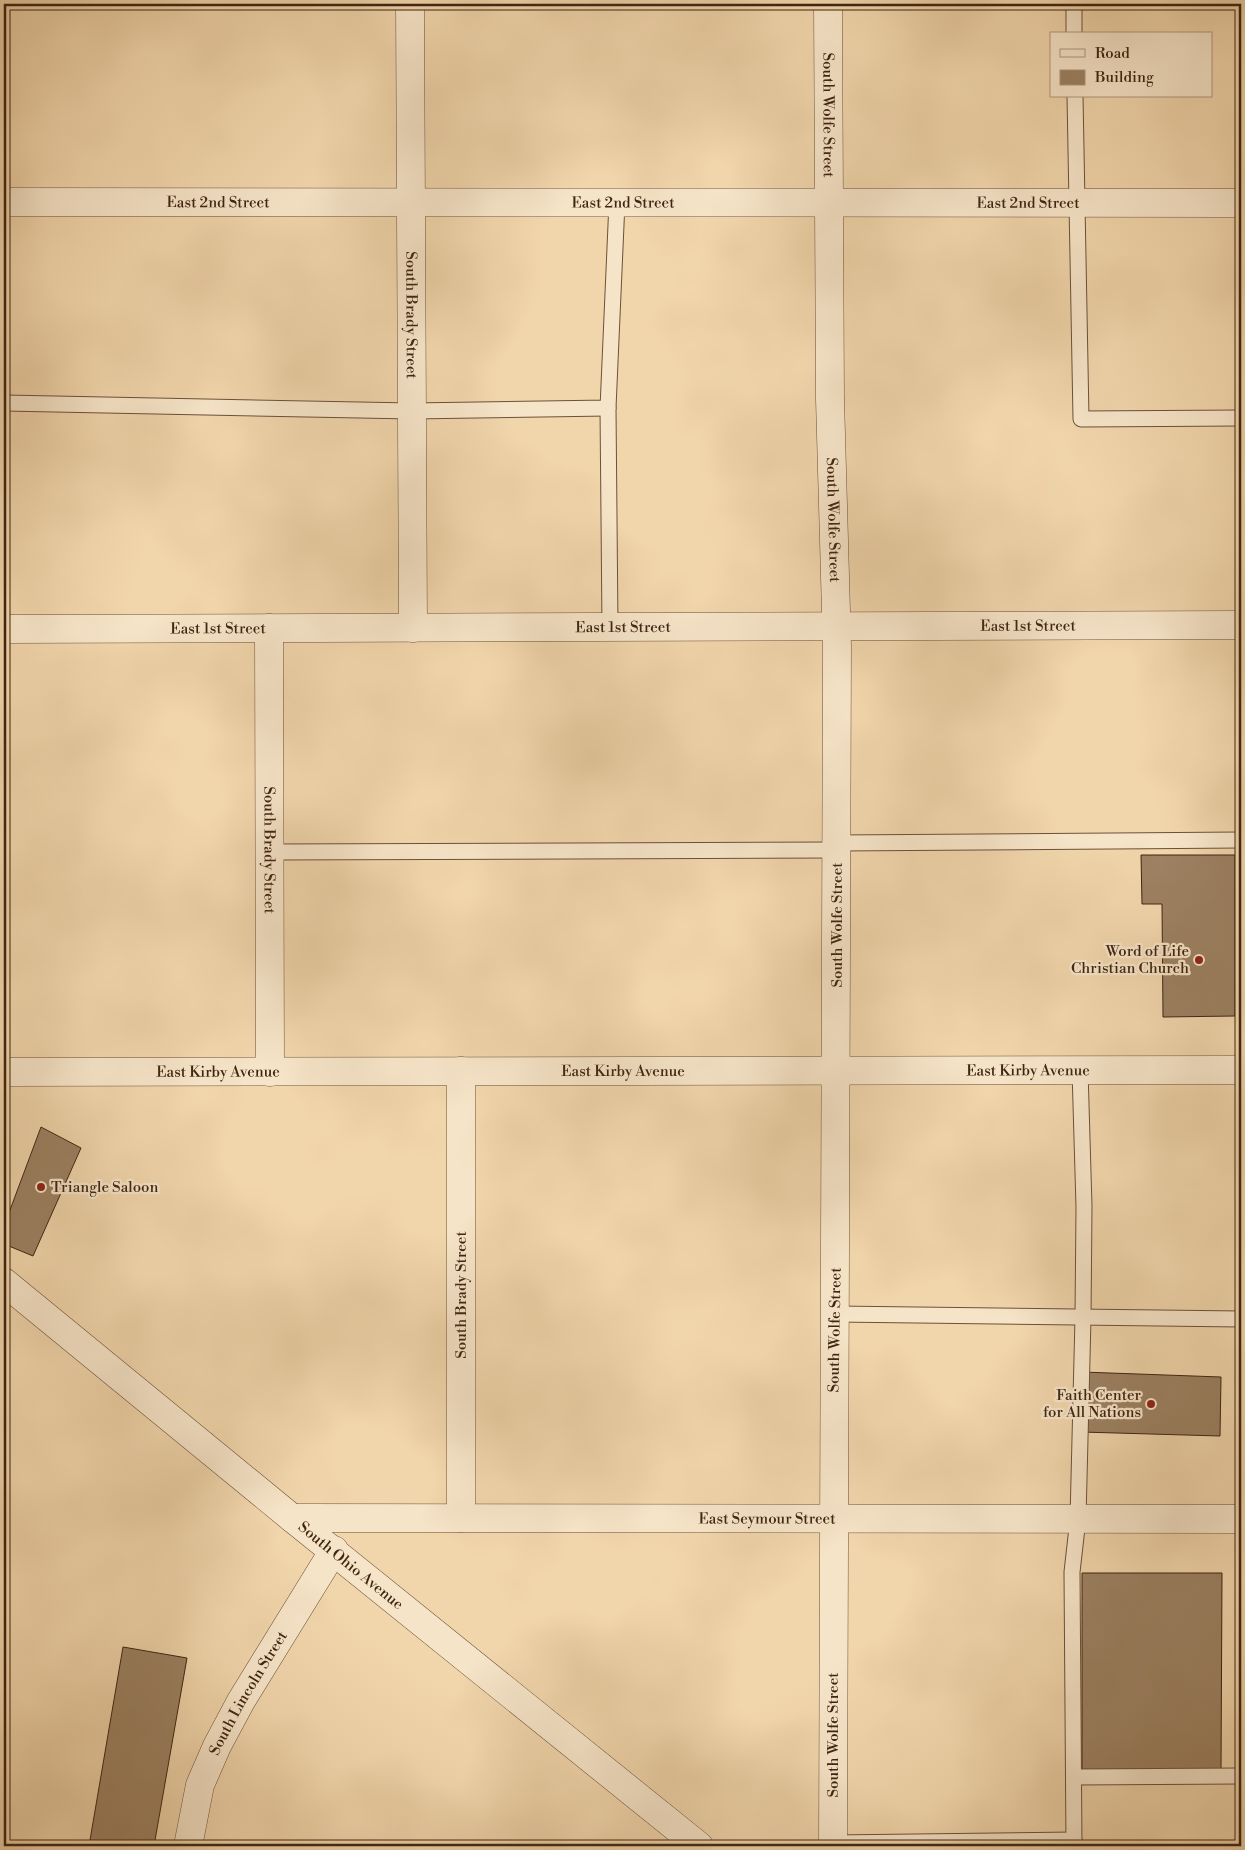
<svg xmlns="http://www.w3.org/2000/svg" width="1245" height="1850" viewBox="0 0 1245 1850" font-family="'Libre Bodoni',serif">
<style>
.building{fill:#9c8162;stroke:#3f2512}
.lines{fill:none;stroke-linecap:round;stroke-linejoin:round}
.service-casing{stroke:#6c5138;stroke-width:17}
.minor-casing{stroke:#6c5138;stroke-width:29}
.tertiary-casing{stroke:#6c5138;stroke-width:29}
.service{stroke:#f6e4c8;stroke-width:15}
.minor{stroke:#f6e4c8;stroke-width:28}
.tertiary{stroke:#f6e4c8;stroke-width:28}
.poi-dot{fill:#8f2418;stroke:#f6e4c8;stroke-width:2}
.labels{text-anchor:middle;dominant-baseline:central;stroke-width:4.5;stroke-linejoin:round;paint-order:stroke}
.street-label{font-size:15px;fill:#3f2512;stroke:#f6e4c8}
.poi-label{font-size:15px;fill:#3f2512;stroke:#f6e4c8;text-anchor:end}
</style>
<rect width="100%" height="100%" fill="#f1d5ab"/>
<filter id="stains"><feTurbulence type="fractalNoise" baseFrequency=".004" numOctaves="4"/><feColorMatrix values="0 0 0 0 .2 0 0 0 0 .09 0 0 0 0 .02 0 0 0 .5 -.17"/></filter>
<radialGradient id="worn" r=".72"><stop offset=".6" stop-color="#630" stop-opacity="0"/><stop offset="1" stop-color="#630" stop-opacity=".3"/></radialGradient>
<!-- building -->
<g class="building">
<polygon points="1141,855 1235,855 1235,1016 1163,1017 1162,904 1142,904"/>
<polygon points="41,1127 81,1148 33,1256 4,1244 4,1226"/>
<polygon points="1082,1372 1221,1377 1220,1436 1081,1432"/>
<polygon points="1082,1573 1222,1573 1221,1770 1082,1770"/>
<polygon points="123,1647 187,1658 154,1846 89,1846"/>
</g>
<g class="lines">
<!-- service casing -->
<g class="service-casing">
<g id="service">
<polyline points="1074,4 1074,34"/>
<polyline points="1075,96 1081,419 1241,418"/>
<polyline points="4,403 412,411 608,408 617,202"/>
<polyline points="608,408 610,627"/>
<polyline points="837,843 1241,840"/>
<polyline points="269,852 837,850"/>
<polyline points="836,1314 1241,1319"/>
<polyline points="1074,1777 1241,1776"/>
<polyline points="833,1843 1074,1840"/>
<polyline points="1074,1846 1072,1572 1078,1519 1083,1318 1084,1207 1080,1070"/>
</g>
</g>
<!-- minor casing -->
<g class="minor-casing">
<g id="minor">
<path id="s1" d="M410,4L413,628"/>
<path id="s2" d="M828,4L830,399L837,647L833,1846"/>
<path id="s3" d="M4,202L1241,203"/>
<path id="s4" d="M269,628L270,1072"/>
<path id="s5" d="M4,629L1241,625"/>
<path id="s6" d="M4,1072L1241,1070"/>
<path id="s7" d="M292,1518L1241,1519"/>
<polyline points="461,1518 461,1071"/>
<path id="s8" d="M188,1846L200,1785L217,1746L241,1701L334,1550"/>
</g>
</g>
<!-- tertiary casing -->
<g class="tertiary-casing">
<g id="tertiary">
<path id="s9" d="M4,1282L292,1518L699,1846"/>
</g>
</g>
<!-- service -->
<use href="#service" class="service"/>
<!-- minor -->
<use href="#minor" class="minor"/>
<!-- tertiary -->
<use href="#tertiary" class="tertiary"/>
</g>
<!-- markers -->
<g class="poi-dot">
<circle cx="1199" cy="960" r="5"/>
<circle cx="41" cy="1187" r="5"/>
<circle cx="1151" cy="1404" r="5"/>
</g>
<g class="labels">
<!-- street labels -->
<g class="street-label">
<text stroke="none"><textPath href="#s2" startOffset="111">South Wolfe Street</textPath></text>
<text stroke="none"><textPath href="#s3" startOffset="214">East 2nd Street</textPath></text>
<text stroke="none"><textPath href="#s3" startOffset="619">East 2nd Street</textPath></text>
<text stroke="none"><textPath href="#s3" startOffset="1024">East 2nd Street</textPath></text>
<text stroke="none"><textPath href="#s1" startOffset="311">South Brady Street</textPath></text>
<text stroke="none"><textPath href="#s2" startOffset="516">South Wolfe Street</textPath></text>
<text stroke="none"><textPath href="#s5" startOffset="1024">East 1st Street</textPath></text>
<text stroke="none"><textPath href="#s5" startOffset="619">East 1st Street</textPath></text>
<text stroke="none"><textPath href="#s5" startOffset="214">East 1st Street</textPath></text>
<text stroke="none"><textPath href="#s4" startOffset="222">South Brady Street</textPath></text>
<text transform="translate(837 925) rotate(-90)">South Wolfe Street</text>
<text stroke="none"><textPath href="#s6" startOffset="1024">East Kirby Avenue</textPath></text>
<text stroke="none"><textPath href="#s6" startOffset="619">East Kirby Avenue</textPath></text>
<text stroke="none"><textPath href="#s6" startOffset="214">East Kirby Avenue</textPath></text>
<text transform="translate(461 1295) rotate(-90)">South Brady Street</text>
<text transform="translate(835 1330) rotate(-89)">South Wolfe Street</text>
<text stroke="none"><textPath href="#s7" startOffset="475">East Seymour Street</textPath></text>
<text stroke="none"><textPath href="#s9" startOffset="448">South Ohio Avenue</textPath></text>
<text stroke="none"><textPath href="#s8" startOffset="166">South Lincoln Street</textPath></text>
<text transform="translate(833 1735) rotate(-90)">South Wolfe Street</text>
</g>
<!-- poi labels -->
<g class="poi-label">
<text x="1189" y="951">Word of Life<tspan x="1189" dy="17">Christian Church</tspan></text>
<text x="51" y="1187" text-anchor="start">Triangle Saloon</text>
<text x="1141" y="1395">Faith Center<tspan x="1141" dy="17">for All Nations</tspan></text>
</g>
</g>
<!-- margin -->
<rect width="1245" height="1850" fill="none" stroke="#f1d5ab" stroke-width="20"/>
<rect x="5" y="5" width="1235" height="1840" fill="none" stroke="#3f2512" stroke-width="2.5"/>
<rect x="10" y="10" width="1225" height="1830" fill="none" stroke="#3f2512"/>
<!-- legend -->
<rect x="1050" y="32" width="162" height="65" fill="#f6e4c8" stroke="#ad987f"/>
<rect x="1060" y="49" width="25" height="8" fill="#f6e4c8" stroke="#ad987f"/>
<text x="1095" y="58" font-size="15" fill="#3f2512">Road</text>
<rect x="1060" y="70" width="25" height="15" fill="#9c8162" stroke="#ad987f"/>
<text x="1095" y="82" font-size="15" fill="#3f2512">Building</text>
<rect width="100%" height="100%" filter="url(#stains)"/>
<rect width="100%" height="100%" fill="url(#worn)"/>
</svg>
